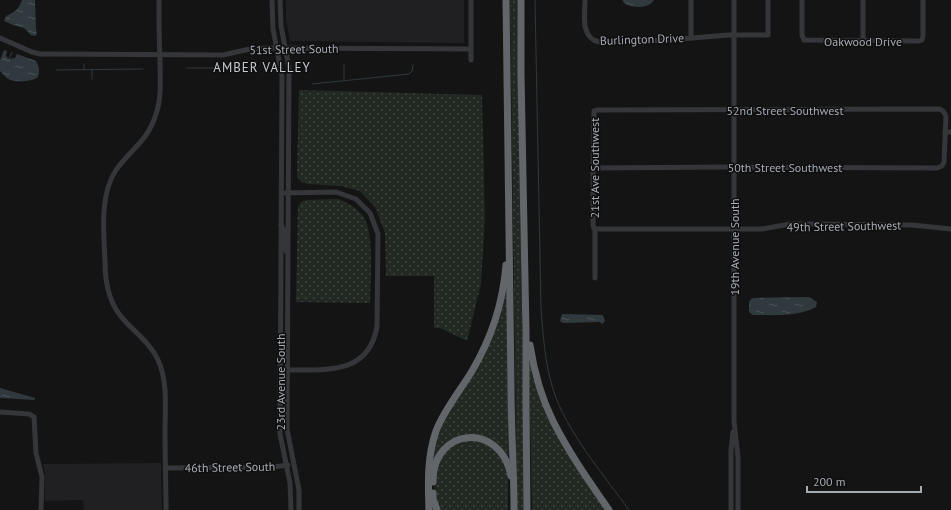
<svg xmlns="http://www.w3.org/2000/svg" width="951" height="510" viewBox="0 0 951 510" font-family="'PT Sans',sans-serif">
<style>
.built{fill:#202022}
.grass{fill:url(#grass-dots)}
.water{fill:url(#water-ripples)}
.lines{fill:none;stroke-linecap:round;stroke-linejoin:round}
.stream{stroke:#30393e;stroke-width:1}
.minor{stroke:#353639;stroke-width:5}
.highway{stroke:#62656a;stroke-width:7}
.labels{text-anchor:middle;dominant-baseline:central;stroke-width:3;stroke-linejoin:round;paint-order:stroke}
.street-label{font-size:12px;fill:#a7acb4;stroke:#0f0f10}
.neighbourhood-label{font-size:13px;letter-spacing:1px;fill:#c7cbd0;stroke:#0f0f10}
</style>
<defs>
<pattern id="grass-dots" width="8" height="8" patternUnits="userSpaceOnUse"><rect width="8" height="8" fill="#222922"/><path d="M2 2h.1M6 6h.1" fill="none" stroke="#3f4540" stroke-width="1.8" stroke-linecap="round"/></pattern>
<pattern id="water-ripples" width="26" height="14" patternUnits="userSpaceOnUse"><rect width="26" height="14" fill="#30393e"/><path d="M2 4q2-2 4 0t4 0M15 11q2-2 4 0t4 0" fill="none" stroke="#4b5358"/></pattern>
</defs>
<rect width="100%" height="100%" fill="#141415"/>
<!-- built -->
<g class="built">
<polygon points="286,0 464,0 464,43 290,41 286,20"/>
<polygon points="161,463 162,510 84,510 83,500 45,501 45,473 43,464"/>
</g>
<!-- grass -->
<g class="grass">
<polygon points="510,0 517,0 525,510 517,510"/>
<polygon points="299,90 482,95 485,218 481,284 467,341 440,328 434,328 434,276 386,276 385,233 375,207 360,191 341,186 307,184 300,181 297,176"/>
<path d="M338,199C348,203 356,207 363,216C375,233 370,282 370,303L296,302L298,207L301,202L307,200Z"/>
<path d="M507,292L509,455H507C496,437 485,437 465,436L434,462L431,461L436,438L447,414L461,392L504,293Z"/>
<polygon points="532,363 546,411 607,510 532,510 529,364"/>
<path d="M474,439L495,448L508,469V510H438C432,488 432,455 456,444C461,441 469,441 474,439Z"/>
</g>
<!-- water -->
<g class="water">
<path d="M22,0H35L36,29L37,34L35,36L31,35L24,28L13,25L4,21L6,16C15,12 19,9 22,0Z"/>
<path d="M622,0H654C648,9 635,8 625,4Z"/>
<path d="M4,50L7,51L6,56L9,59L15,58L17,54L36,61C39,65 40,72 38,77C32,82 17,82 10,80C6,78 3,74 0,71V60Z"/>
<path d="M806,297L811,298L817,302L816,307C798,317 773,315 753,315L749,312V302L751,299L753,298Z"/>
<polygon points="562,314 603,315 605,321 602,324 600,322 563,323 560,321"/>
<polygon points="0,388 35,398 35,400 0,398"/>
</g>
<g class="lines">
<!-- stream -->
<g class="stream">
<path d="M535,0L541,308C543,334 545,365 553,389C566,431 603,474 629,510"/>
<polyline points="9,59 12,52"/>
<polyline points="84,64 84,69"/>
<polyline points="187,68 246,68 251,67 257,62"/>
<polyline points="56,70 143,69"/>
<polyline points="92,70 92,79"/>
<polyline points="344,80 344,64"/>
<polyline points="312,84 409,74 412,71 413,65"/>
</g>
<!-- minor -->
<g class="minor">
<path d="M159,0C159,20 159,40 160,60C160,78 162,97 156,114C148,141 131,149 116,170C99,196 104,233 105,262C105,283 109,305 125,321C136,333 151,344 158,360C168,381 165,408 165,431C165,458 166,484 166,510"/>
<polyline points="272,0 273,29 282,76 280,434 290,483 291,510"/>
<polyline points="280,0 281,26 289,68 287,429 299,490 299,510"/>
<polyline points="471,0 471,60"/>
<path d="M585,0C585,14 580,38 599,42L668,40L729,35H768V0"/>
<polyline points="691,0 691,38"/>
<polyline points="734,0 734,421 738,458 738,510"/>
<polyline points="802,0 802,35 804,40 919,41 922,40 923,36 923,0"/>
<polyline points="0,38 32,52 40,54 52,54 223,55 250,49 270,48 471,49"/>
<polyline points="863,41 863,0"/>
<polyline points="945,132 951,132"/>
<path d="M593,168L728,167L937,168L942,166L944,162L946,116L943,111L940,109L598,110L594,111C593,149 593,186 593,224L594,229H762L790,224H816L912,225L951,229"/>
<polyline points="281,225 284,230 285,250 287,252"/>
<polyline points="595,278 595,229"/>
<path d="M280,370C320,369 369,378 377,326L378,234L370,213L356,199L336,192L285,193"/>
<polyline points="0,412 29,414 34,417 36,453 42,477 41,510"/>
<polyline points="165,468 273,467 288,465"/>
<polyline points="731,510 731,450 733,432"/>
</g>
<!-- highway -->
<g class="highway">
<path d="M506,0C508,129 510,258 511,386C511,428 514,469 514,510"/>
<polyline points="521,0 521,74 526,332 526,402 527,510"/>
<path d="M530,345C534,371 541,397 553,421C569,453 589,481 609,510"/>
<path d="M433,482C432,427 501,421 511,476"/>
<polyline points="433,493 433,499 437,510"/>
<path d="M429,510C428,484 427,457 436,431C444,410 460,391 472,371C491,339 503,302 506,265"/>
</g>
</g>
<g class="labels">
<!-- street labels -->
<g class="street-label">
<text transform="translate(642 39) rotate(-2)">Burlington Drive</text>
<text x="863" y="41">Oakwood Drive</text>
<text transform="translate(294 49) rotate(-1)">51st Street South</text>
<text x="785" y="110">52nd Street Southwest</text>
<text x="785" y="167">50th Street Southwest</text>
<text transform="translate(594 168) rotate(-90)">21st Ave Southwest</text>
<text transform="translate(844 226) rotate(-1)">49th Street Southwest</text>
<text transform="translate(734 247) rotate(-90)">19th Avenue South</text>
<text transform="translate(280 382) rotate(-90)">23rd Avenue South</text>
<text transform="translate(230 467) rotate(-1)">46th Street South</text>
</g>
<!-- neighbourhood labels -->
<g class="neighbourhood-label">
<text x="262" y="67">AMBER VALLEY</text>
</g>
</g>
<!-- scale -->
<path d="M807 486v6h114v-6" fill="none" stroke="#a7acb4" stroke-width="2"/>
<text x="813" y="486" font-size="12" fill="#a7acb4" stroke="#0f0f10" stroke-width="3" paint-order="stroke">200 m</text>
</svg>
